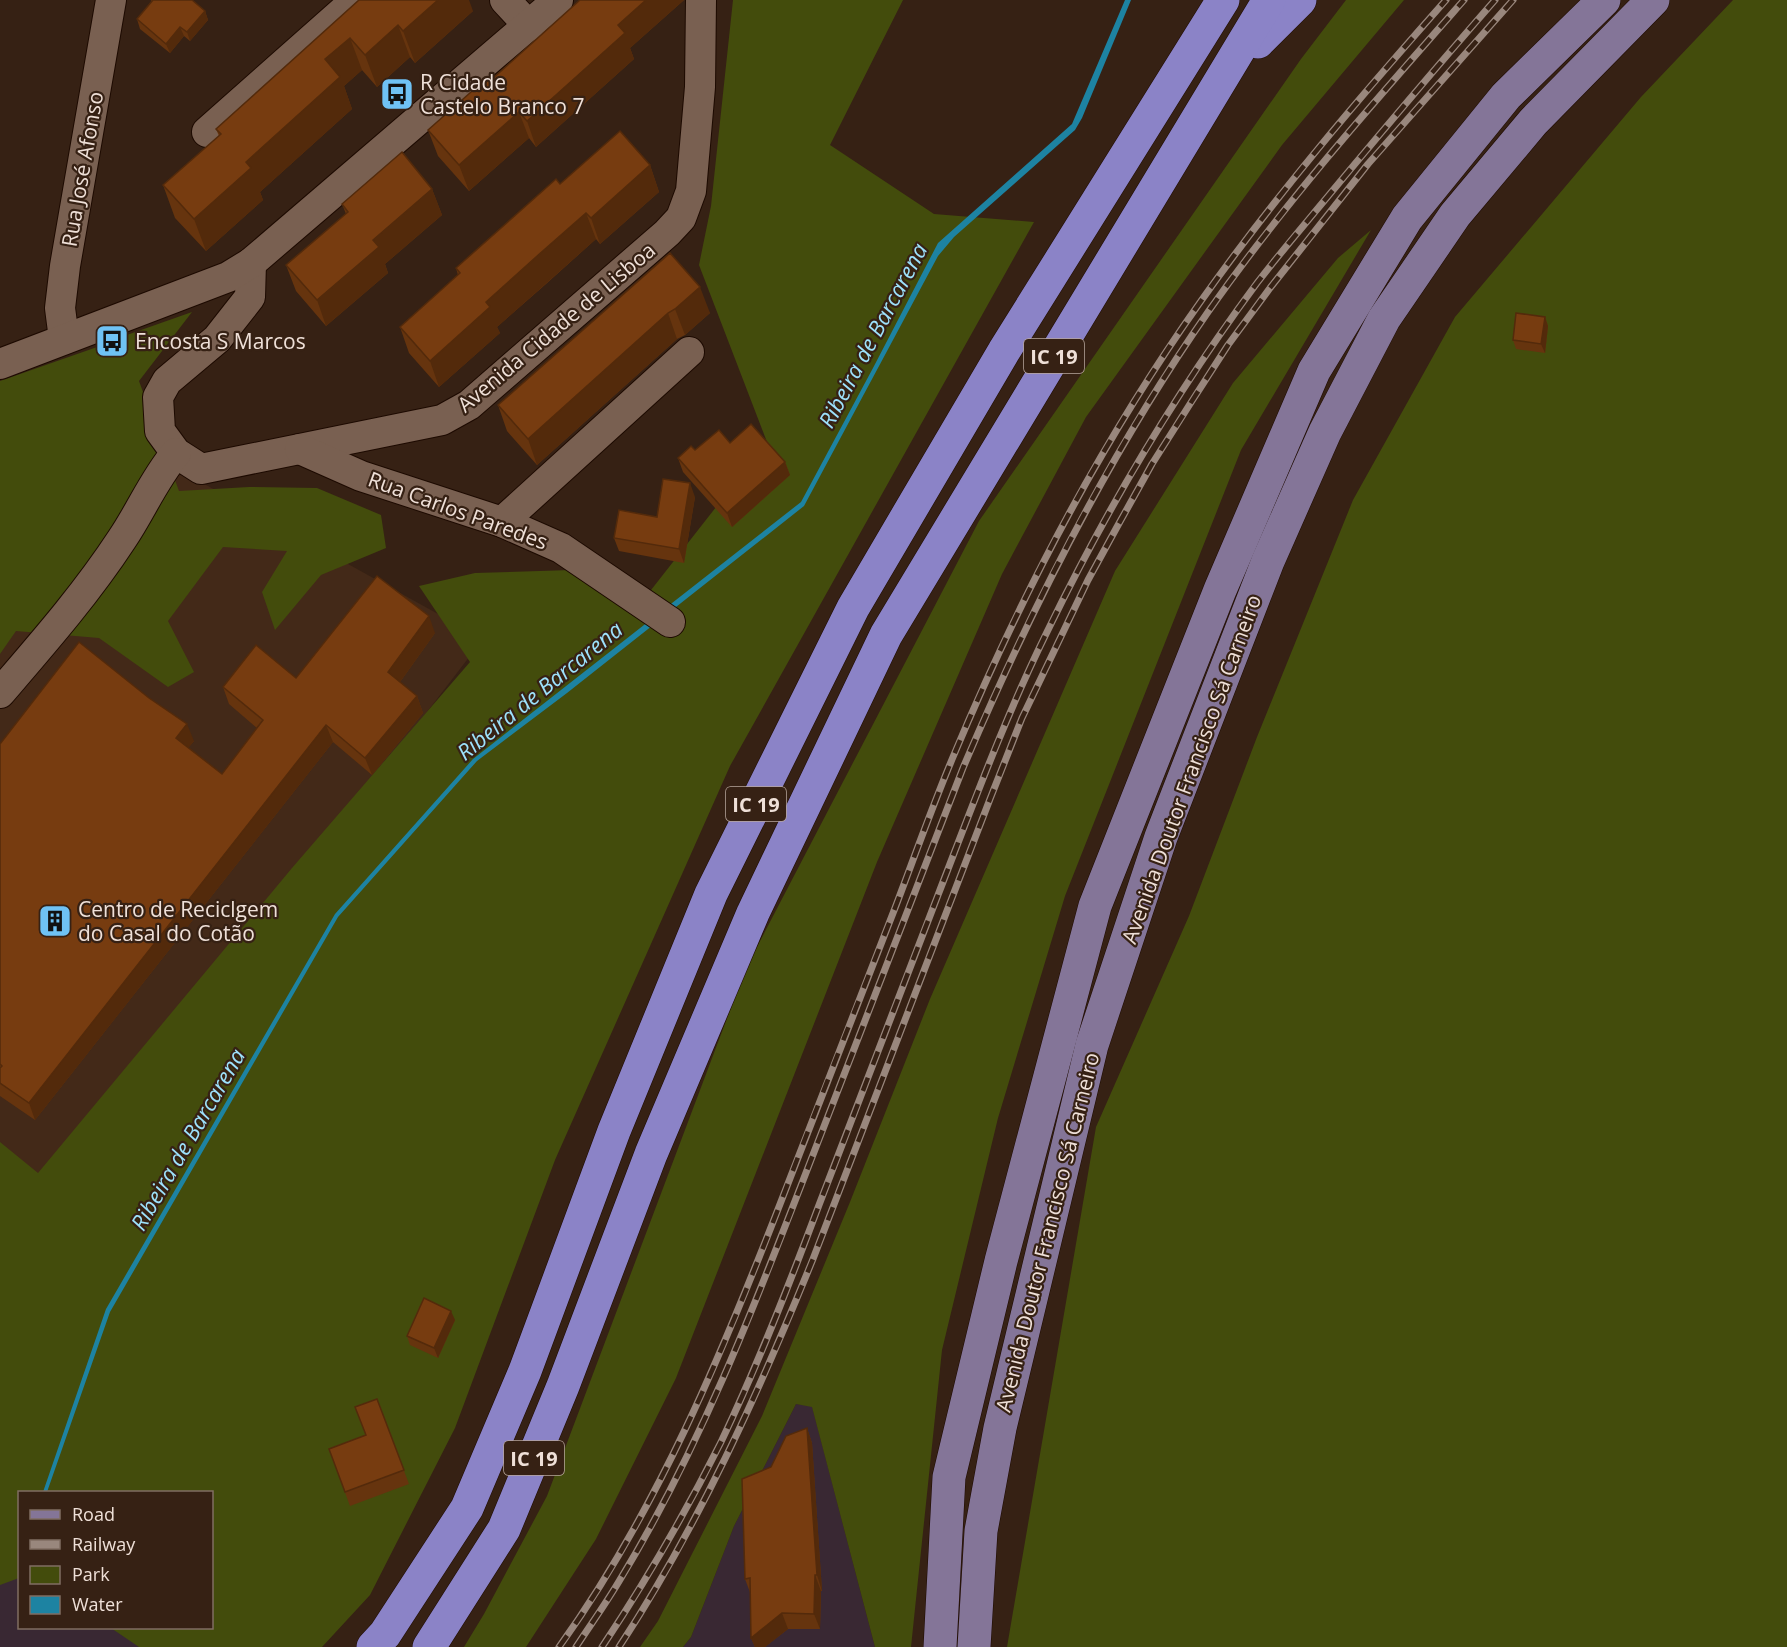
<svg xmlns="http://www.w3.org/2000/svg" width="1787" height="1647" viewBox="0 0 1787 1647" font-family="'Open Sans',sans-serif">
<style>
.built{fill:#432918}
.industrial{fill:#392833}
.green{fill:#434c0c}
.water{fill:#1d83a2}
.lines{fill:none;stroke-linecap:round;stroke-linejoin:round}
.minor-casing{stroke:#1d0a01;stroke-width:32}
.major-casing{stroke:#1d0a01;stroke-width:34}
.highway-casing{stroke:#1d0a01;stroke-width:34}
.minor{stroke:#796051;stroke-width:30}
.major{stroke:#847598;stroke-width:33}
.highway{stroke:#8b83c7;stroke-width:33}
.rail-casing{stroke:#99877d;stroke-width:7}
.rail{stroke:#362114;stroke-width:4.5;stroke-dasharray:14;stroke-linecap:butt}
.wall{fill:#66340e}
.shaded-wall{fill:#532a0b}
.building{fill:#773c10;stroke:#532a0b;stroke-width:1.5}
.labels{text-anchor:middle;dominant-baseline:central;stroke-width:4.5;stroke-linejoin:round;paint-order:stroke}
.shield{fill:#362114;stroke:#b8a79d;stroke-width:1.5}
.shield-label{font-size:20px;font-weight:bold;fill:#efe0d8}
.poi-label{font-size:21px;fill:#efe0d8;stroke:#362114;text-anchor:start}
.street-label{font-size:21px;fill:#efe0d8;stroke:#362114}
.water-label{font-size:22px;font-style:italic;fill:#9de1fb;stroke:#362114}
</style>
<rect width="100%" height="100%" fill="#362114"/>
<!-- built -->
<polygon class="built" points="145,451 483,639 46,1208 0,1177 0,636"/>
<!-- industrial -->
<g class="industrial">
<polygon points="796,1404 812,1406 875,1647 683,1647 691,1637 734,1526"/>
<polygon points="19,1559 20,1628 144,1628 167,1647 0,1647 0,1566"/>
</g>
<!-- green -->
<g class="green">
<polygon points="733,0 903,0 830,145 934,214 1034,222 730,766 555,1160 455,1428 370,1595 322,1647 139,1647 111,1628 212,1628 212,1492 20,1492 19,1578 0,1585 0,1142 38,1173 292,868 470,662 419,586 475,573 603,569 644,599 767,442 699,265 711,206"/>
<polygon points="1346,0 1404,0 1282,145 1086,417 1002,574 877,862 676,1378 596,1539 526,1647 464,1647 484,1614 547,1496 746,968 979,521 1301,59"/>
<polygon points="1733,0 1787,0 1787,1647 1007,1647 1096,1127 1189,916 1257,737 1353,500 1455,317 1641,97"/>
<polygon points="1371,230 1241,450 1065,896 998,1118 942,1350 911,1647 875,1647 812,1407 796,1404 734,1526 691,1637 683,1647 640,1647 658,1621 762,1416 850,1202 930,999 1115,571 1233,383 1338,258"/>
<polygon points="192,312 139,381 179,491 249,487 317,488 381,515 386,548 321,575 275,630 262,592 287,551 223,547 168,621 194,672 168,687 99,638 16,631 0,654 0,381 100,346 102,350 126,341 124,336"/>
</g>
<!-- water -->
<polygon class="water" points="1125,0 1131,0 1082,118 1075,130 954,237 938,256 804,506 567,693 477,761 338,917 110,1312 47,1492 43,1492 106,1309 335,914 473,759 801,502 873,368 938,243 1072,124"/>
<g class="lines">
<!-- minor casing -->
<g class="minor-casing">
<g id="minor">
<polyline points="505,0 529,26"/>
<polyline points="207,132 356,0"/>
<polyline points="251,263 250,297 217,339 167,381 158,397 160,431 176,453 201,469 442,420 469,405 667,233 681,218 691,191 700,87 701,0"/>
<polyline points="64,339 60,308 65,266 111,0"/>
<polyline points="0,364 228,277 251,263 558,0"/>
<polyline points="300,449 361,476 502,522 561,548 670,622"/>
<polyline points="502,522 689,352"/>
<path d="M0,693C43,643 86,594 122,539C141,511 154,479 176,453"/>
</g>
</g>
<!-- major casing -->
<g class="major-casing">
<g id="major">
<polyline points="940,1647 949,1477 1001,1261 1095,906 1220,590 1314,371 1407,218 1506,96 1604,0"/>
<polyline points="974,1647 981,1531 1000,1428 1092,1045 1161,837 1268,561 1325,432 1384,319 1455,215 1533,122 1653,0"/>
</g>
</g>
<!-- highway casing -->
<g class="highway-casing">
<g id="highway">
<polyline points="1258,42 1300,0"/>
<polyline points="373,1647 385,1634 467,1508 525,1371 614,1131 711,894 853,608 1004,351 1223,0"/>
<polyline points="429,1647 504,1529 563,1386 651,1154 753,913 886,635 1269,0"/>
</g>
</g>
<!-- minor -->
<use href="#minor" class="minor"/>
<!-- major -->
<use href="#major" class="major"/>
<!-- highway -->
<use href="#highway" class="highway"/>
<!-- rail casing -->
<g class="rail-casing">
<g id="rail">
<path d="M559,1647C657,1511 722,1354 782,1199C819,1102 857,1005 895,908C914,858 932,807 953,757C1020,597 1100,443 1201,301C1276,195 1360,97 1446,0"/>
<path d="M576,1647C591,1624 607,1602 621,1578C703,1443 759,1294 816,1147C865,1021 914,894 963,768C1031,608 1109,454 1208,312C1286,201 1375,101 1464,0"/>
<path d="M602,1647C646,1581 686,1512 721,1442C758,1365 789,1285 819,1205C859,1102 898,998 938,895C972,807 1005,717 1047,632C1106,510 1176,392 1257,283C1280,253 1305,224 1329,195C1384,129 1439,64 1495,0"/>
<path d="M619,1647C699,1525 758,1394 813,1259L990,799L1022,718L1088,580L1117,527L1152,464L1190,404L1228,345L1270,288L1368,164L1513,0"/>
</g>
</g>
<!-- rail -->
<use href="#rail" class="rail"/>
</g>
<!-- wall -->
<g class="wall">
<polygon points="151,0 192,0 205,11 208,20 190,41 184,36 170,53 140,29 137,19 152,2"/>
<polygon points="359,0 473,11 415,63 410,57 377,87 362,70 344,86 352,109 260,192 263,200 206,251 175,218 163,185 219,136 216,129"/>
<polygon points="580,0 684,0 630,48 634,59 536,147 529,138 469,191 438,156 428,130 491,80"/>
<polygon points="650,165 659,192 600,244 596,239 546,284 497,327 500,333 439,387 409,353 400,327 458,275 456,268 560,184"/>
<polygon points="432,189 442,215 385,264 388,273 326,326 296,291 286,265 346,214 342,204"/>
<polygon points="670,253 710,313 685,335 677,339 537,465 507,431 498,405"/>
<polygon points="1545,317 1548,326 1545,353 1516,349 1513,340"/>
<polygon points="730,443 785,462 790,475 732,527 683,472 678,458 695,450"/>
<polygon points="695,497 684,563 619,551 614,538"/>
<polygon points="435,633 400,682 417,696 423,713 372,775 333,742 35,1120 0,1096 0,744 194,741 188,748 222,774 257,728 229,704 223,687 296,678"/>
<polygon points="455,1320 438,1358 410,1345 407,1336"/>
<polygon points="377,1399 409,1484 350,1506 329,1449 366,1435"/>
<polygon points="807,1428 812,1443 822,1591 821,1591 820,1629 788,1629 765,1647 755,1647 751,1638 751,1595 745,1579"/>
</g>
<!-- shaded-wall -->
<g class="shaded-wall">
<polygon points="438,0 469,0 473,11 415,63 403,31"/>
<polygon points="646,0 684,0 630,48 634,59 536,147 527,121 618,25"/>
<polygon points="205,11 208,20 190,41 187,32"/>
<polygon points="398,25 410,57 377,87 365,55"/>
<polygon points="180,27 184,36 170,53 166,44"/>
<polygon points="350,38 362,70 344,86 352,109 260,192 263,200 206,251 194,219 246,162 325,59"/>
<polygon points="519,112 529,138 469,191 459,165"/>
<polygon points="650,165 659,192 600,244 591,218"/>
<polygon points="432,189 442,215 385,264 388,273 326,326 317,300 373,240"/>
<polygon points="586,213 596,239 497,327 500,333 439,387 430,361 486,302"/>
<polygon points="700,287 710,313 685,335 675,309"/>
<polygon points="668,313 677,339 537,465 528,439"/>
<polygon points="1545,317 1548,326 1545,353 1541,344"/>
<polygon points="785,462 790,475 732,527 727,513"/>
<polygon points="690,483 695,497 684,563 679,549"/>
<polygon points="429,616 435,633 395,689 388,672"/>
<polygon points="417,696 423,713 372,775 365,758"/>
<polygon points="187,724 194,741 182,755 176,738"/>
<polygon points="326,725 333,742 35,1120 29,1103"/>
<polygon points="451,1311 455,1320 438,1358 434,1348"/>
<polygon points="807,1428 812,1443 822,1591 817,1575"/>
<polygon points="815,1575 821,1591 820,1629 814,1614"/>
<polygon points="782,1613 788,1629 765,1647 755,1647 751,1638"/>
</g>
<!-- building -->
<g class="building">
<polygon points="153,0 192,0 205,11 187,32 180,27 166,44 137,19"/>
<polygon points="359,0 438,0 403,31 398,25 365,55 350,38 325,59 340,77 246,162 251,168 194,219 163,185 221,134 216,129"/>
<polygon points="580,0 646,0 618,25 625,33 527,121 519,112 459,165 428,130 488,77 491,80"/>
<polygon points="620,131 650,165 591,218 586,213 536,257 486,302 490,307 430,361 400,327 460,273 456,268 556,179 560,184"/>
<polygon points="402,152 432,189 373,240 379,247 317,300 286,265 348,212 342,204"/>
<polygon points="670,253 700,287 675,309 668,313 528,439 498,405"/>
<polygon points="1516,313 1545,317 1541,344 1513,340"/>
<polygon points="751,424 785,462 727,513 678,458 691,446 695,450 719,430 730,443"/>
<polygon points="663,479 690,483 679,549 614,538 619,510 657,517"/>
<polygon points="377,576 429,616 388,672 417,696 365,758 326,725 29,1103 0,1083 0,1068 2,1066 0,1064 0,744 79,642 149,698 187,724 176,738 222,774 263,720 223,687 256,645 296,678"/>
<polygon points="424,1298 451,1311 434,1348 407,1336"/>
<polygon points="377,1399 404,1470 345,1492 329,1449 366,1435 355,1407"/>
<polygon points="807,1428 817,1575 815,1575 814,1614 782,1613 751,1638 750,1578 745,1579 742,1479 771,1467 786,1436"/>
</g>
<!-- icons -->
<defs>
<g id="bus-square" transform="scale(1.725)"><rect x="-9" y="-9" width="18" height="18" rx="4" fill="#6fc2f4" stroke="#362114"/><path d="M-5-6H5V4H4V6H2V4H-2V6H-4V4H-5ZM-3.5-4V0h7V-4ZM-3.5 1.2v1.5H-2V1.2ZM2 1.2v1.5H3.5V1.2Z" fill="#111"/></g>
<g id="building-square" transform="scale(1.725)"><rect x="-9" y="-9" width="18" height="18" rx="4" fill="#6fc2f4" stroke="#362114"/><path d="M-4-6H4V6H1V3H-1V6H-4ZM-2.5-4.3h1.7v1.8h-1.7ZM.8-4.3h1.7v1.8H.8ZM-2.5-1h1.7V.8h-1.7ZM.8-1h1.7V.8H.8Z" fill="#111"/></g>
</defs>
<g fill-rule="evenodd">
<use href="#bus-square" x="397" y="94"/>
<use href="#bus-square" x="112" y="341"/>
<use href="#building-square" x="55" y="921"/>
</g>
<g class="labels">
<!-- shield labels -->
<g class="shield">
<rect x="1024" y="339" width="60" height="34" rx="4.5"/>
<rect x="726" y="787" width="60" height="34" rx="4.5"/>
<rect x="504" y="1441" width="60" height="34" rx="4.5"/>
</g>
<g class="shield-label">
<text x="1054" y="356">IC 19</text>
<text x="756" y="804">IC 19</text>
<text x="534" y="1458">IC 19</text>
</g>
<!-- poi labels -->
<g class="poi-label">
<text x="420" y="82">R Cidade<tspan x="420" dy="24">Castelo Branco 7</tspan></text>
<text x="135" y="341">Encosta S Marcos</text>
<text x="78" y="909">Centro de Reciclgem<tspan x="78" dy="24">do Casal do Cotão</tspan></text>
</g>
<!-- street labels -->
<g class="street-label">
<text transform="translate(82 169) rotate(-80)">Rua José Afonso</text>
<text transform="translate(556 327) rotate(-40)">Avenida Cidade de Lisboa</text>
<text transform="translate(458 510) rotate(20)">Rua Carlos Paredes</text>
<text transform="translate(1191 769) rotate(-70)">Avenida Doutor Francisco Sá Carneiro</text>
<text transform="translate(1047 1232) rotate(-76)">Avenida Doutor Francisco Sá Carneiro</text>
</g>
<!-- water labels -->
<g class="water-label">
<text transform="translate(872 335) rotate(-62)">Ribeira de Barcarena</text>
<text transform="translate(539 690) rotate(-39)">Ribeira de Barcarena</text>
<text transform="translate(187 1139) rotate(-60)">Ribeira de Barcarena</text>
</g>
</g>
<!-- legend -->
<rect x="18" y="1491" width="195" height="138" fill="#362114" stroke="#806d62" stroke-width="1.5"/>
<rect x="30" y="1510" width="30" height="9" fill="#847598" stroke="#806d62" stroke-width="1.5"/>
<text x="72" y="1521" font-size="18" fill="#efe0d8">Road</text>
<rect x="30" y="1540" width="30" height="9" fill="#99877d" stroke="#806d62" stroke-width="1.5"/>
<text x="72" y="1551" font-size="18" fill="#efe0d8">Railway</text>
<rect x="30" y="1566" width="30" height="18" fill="#434c0c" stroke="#806d62" stroke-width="1.5"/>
<text x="72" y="1581" font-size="18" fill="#efe0d8">Park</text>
<rect x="30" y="1596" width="30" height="18" fill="#1d83a2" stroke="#806d62" stroke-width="1.5"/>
<text x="72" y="1611" font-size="18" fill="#efe0d8">Water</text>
</svg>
